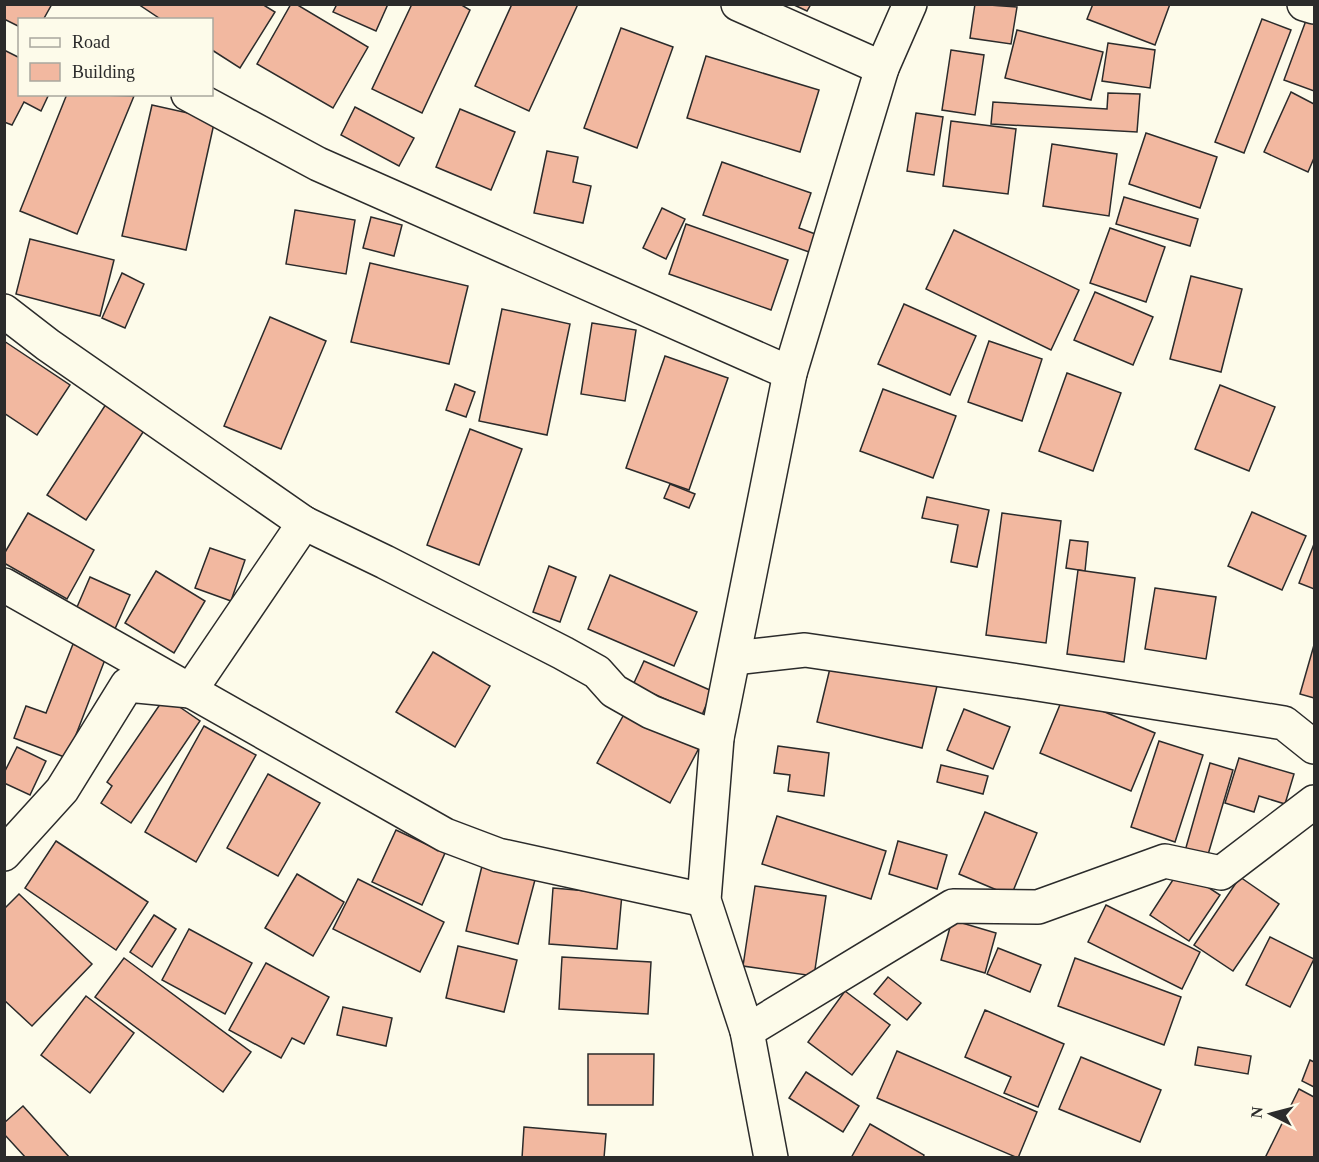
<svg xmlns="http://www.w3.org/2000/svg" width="1319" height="1162" viewBox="0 0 1319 1162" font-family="Georgia,serif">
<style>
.building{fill:#f2b8a0;stroke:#2b2b2b;stroke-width:1.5}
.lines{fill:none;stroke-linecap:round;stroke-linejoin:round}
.minor-casing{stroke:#2b2b2b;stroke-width:36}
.minor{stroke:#fdfbea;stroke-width:33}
</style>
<rect width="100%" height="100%" fill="#fdfbea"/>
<!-- building -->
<g class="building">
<polygon points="4,4 52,4 43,20 20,20 20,27 4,19"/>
<polygon points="138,4 262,4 275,12 240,68 212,50 212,20 162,20"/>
<polygon points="291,4 296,4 368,47 333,108 257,64"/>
<polygon points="337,4 388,4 376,31 333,12"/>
<polygon points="412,4 460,4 470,10 422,113 372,89"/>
<polygon points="512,4 578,4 529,111 475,86"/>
<polygon points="792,4 811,4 807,11"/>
<polygon points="975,4 1017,7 1011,44 970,38"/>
<polygon points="1093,4 1170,4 1155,45 1087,19"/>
<polygon points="1308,15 1314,18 1314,91 1284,80"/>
<polygon points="1262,19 1291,30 1244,153 1215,142"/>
<polygon points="621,28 673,47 637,148 584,128"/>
<polygon points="1017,30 1103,52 1091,100 1005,78"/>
<polygon points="1108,43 1155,50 1150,88 1102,81"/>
<polygon points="4,50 20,58 20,94 49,94 41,111 24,102 12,125 4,122"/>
<polygon points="951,50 984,55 975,115 942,110"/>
<polygon points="706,56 819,90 800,152 687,118"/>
<polygon points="1291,92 1314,104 1314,158 1308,172 1264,152"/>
<polygon points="1108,93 1140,94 1137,132 991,124 993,102 1107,109"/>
<polygon points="67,94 134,96 77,234 20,211"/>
<polygon points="152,105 215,119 186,250 122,236"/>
<polygon points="355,107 414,138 399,166 341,135"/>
<polygon points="460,109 515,132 491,190 436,167"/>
<polygon points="916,113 943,117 934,175 907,171"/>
<polygon points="951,121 1016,129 1008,194 943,186"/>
<polygon points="1146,133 1217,157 1200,208 1129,184"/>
<polygon points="1052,144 1117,154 1109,216 1043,206"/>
<polygon points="547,151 578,157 573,182 591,186 583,223 534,213"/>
<polygon points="722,162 811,193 799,228 818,235 812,253 703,215"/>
<polygon points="1124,197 1198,219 1190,246 1116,224"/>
<polygon points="662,208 685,219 666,259 643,248"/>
<polygon points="295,210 355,220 346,274 286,264"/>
<polygon points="371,217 402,225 394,256 363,248"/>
<polygon points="686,224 788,260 771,310 669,274"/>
<polygon points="1110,228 1165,247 1146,302 1090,283"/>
<polygon points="954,230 1079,290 1051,350 926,289"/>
<polygon points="30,239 114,260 100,316 16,294"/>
<polygon points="370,263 468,286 449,364 351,342"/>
<polygon points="122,273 144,284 125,328 102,318"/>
<polygon points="1191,276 1242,289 1221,372 1170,359"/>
<polygon points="1095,292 1153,317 1133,365 1074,340"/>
<polygon points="904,304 976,336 950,395 878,364"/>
<polygon points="502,309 570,324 547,435 479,421"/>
<polygon points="270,317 326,341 281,449 224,426"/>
<polygon points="592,323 636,330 625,401 581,394"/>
<polygon points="4,341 70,385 37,435 4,413"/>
<polygon points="989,341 1042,359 1022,421 968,402"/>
<polygon points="665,356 728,378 689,490 626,468"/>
<polygon points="1067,373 1121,393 1093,471 1039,451"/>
<polygon points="455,384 475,392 466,417 446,410"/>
<polygon points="1220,385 1275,407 1249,471 1195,449"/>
<polygon points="883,389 956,416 933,478 860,451"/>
<polygon points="108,401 147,426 86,520 47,495"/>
<polygon points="470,429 522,449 479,565 427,545"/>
<polygon points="670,484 695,494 689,508 664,498"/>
<polygon points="927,497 989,510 977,567 951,562 958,525 922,518"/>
<polygon points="1252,512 1306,536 1282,590 1228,566"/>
<polygon points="28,513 94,550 67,599 4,563 4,554"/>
<polygon points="1002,513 1061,521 1046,643 986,635"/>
<polygon points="1070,540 1088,542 1085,571 1066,568"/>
<polygon points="1314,544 1314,589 1299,583"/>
<polygon points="210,548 245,560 231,601 195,588"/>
<polygon points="549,566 576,577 560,622 533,612"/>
<polygon points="1078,570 1135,578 1124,662 1067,654"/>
<polygon points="156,571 205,601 174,653 125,623"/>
<polygon points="610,575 697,612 674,666 588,629"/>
<polygon points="90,577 130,595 114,631 74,614"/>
<polygon points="1155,588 1216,597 1206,659 1145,649"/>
<polygon points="73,644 106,657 67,758 14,738 26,706 46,713"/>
<polygon points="1314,645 1314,698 1300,694"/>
<polygon points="433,652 490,686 455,747 396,712"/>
<polygon points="832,660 937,686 922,748 817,722"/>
<polygon points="644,661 712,691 702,715 633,685"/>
<polygon points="1064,695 1155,733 1131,791 1040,753"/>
<polygon points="165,697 200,721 131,823 101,803 112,786 107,782"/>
<polygon points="627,709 699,748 670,803 597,763"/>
<polygon points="964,709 1010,727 993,769 947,750"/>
<polygon points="204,726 256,755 196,862 145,832"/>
<polygon points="1159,741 1203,755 1175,842 1131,827"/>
<polygon points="778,746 829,753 824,796 788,791 790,775 774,773"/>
<polygon points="17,747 46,761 30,795 4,783 4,773"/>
<polygon points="1239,758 1294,774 1285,804 1259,796 1254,812 1225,803"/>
<polygon points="1210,763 1233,770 1207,858 1185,851"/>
<polygon points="941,765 988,776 983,794 937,782"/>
<polygon points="268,774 320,803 278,876 227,848"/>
<polygon points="985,812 1037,833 1011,896 959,874"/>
<polygon points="777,816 886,851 871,899 762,864"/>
<polygon points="396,830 445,853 422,905 372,882"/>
<polygon points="56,841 148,902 116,950 25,888"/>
<polygon points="898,841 947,855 937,889 889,874"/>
<polygon points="483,862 536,876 518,944 466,931"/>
<polygon points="1180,869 1220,895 1189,941 1150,915"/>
<polygon points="297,874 344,902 313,956 265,928"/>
<polygon points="1240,877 1279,904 1233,971 1194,945"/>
<polygon points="358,879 444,922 420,972 333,929"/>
<polygon points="755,886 826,896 814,976 743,966"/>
<polygon points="553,888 622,894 617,949 549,944"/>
<polygon points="19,894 92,964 32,1026 4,1000 4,909"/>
<polygon points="1106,905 1200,952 1182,989 1088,942"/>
<polygon points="154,915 176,929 152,967 130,952"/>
<polygon points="952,920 996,933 985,973 941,960"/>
<polygon points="189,929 252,963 225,1014 162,980"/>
<polygon points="1270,937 1314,959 1290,1007 1246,985"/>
<polygon points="458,946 517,960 504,1012 446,998"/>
<polygon points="998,948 1041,965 1030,992 987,974"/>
<polygon points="562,957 651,962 648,1014 559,1009"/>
<polygon points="124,958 251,1052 223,1092 95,997"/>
<polygon points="1075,958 1181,997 1164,1045 1058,1006"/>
<polygon points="266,963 329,997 304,1044 292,1038 281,1058 229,1030"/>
<polygon points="888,977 921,1003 907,1020 874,994"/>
<polygon points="845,991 890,1025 852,1075 808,1042"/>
<polygon points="86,996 134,1033 90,1093 41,1055"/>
<polygon points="343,1007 392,1018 386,1046 337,1035"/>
<polygon points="985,1010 1064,1044 1038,1107 1004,1093 1011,1077 965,1057"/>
<polygon points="1198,1047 1251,1056 1248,1074 1195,1065"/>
<polygon points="897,1051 1037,1112 1018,1158 877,1098"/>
<polygon points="588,1054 654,1054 653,1105 588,1105"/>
<polygon points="1081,1057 1161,1090 1140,1142 1059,1109"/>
<polygon points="1310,1060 1314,1062 1314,1087 1302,1081"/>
<polygon points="806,1072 859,1106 843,1132 789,1098"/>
<polygon points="1299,1089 1314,1097 1314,1158 1265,1158"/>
<polygon points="23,1106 70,1158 26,1158 4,1134 4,1123"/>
<polygon points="870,1124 924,1155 923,1158 851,1158"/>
<polygon points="524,1127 606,1134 604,1158 522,1158"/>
</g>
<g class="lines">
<!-- minor casing -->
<g class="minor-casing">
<g id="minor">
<polyline points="738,4 882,68"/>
<polyline points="1304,4 1314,7"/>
<polyline points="188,94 318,164 790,373"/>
<polyline points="4,311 48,345 304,523 385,562 563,653 597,672 614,691 651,712 717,738"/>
<polyline points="4,585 445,835 498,855 704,900"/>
<polyline points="734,658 805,650 1025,682 1284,723 1314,747"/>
<polyline points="4,854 62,790 127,685 190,691 304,523"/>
<polyline points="747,1031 953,906 1038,907 1165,861 1221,873 1314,802"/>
<polyline points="771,1158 747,1031 704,900 717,738 790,373 882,68 910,4"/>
</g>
</g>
<!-- minor -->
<use href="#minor" class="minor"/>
</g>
<!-- border -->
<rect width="1319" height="1162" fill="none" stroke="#2b2b2b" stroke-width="12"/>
<!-- legend -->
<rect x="18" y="18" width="195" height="78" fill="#fdfbea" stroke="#a9a89e" stroke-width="1.5"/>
<rect x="30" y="38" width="30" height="9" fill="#fdfbea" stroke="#a9a89e" stroke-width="1.5"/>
<text x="72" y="48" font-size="18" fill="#2b2b2b">Road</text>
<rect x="30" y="63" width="30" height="18" fill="#f2b8a0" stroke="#a9a89e" stroke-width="1.5"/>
<text x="72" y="78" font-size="18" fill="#2b2b2b">Building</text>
<!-- north arrow -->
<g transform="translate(1271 1114) rotate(276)" stroke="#fdfbea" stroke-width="4.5" paint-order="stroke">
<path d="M0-4.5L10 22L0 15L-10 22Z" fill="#2b2b2b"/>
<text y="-9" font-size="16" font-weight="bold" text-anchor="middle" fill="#2b2b2b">N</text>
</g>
</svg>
